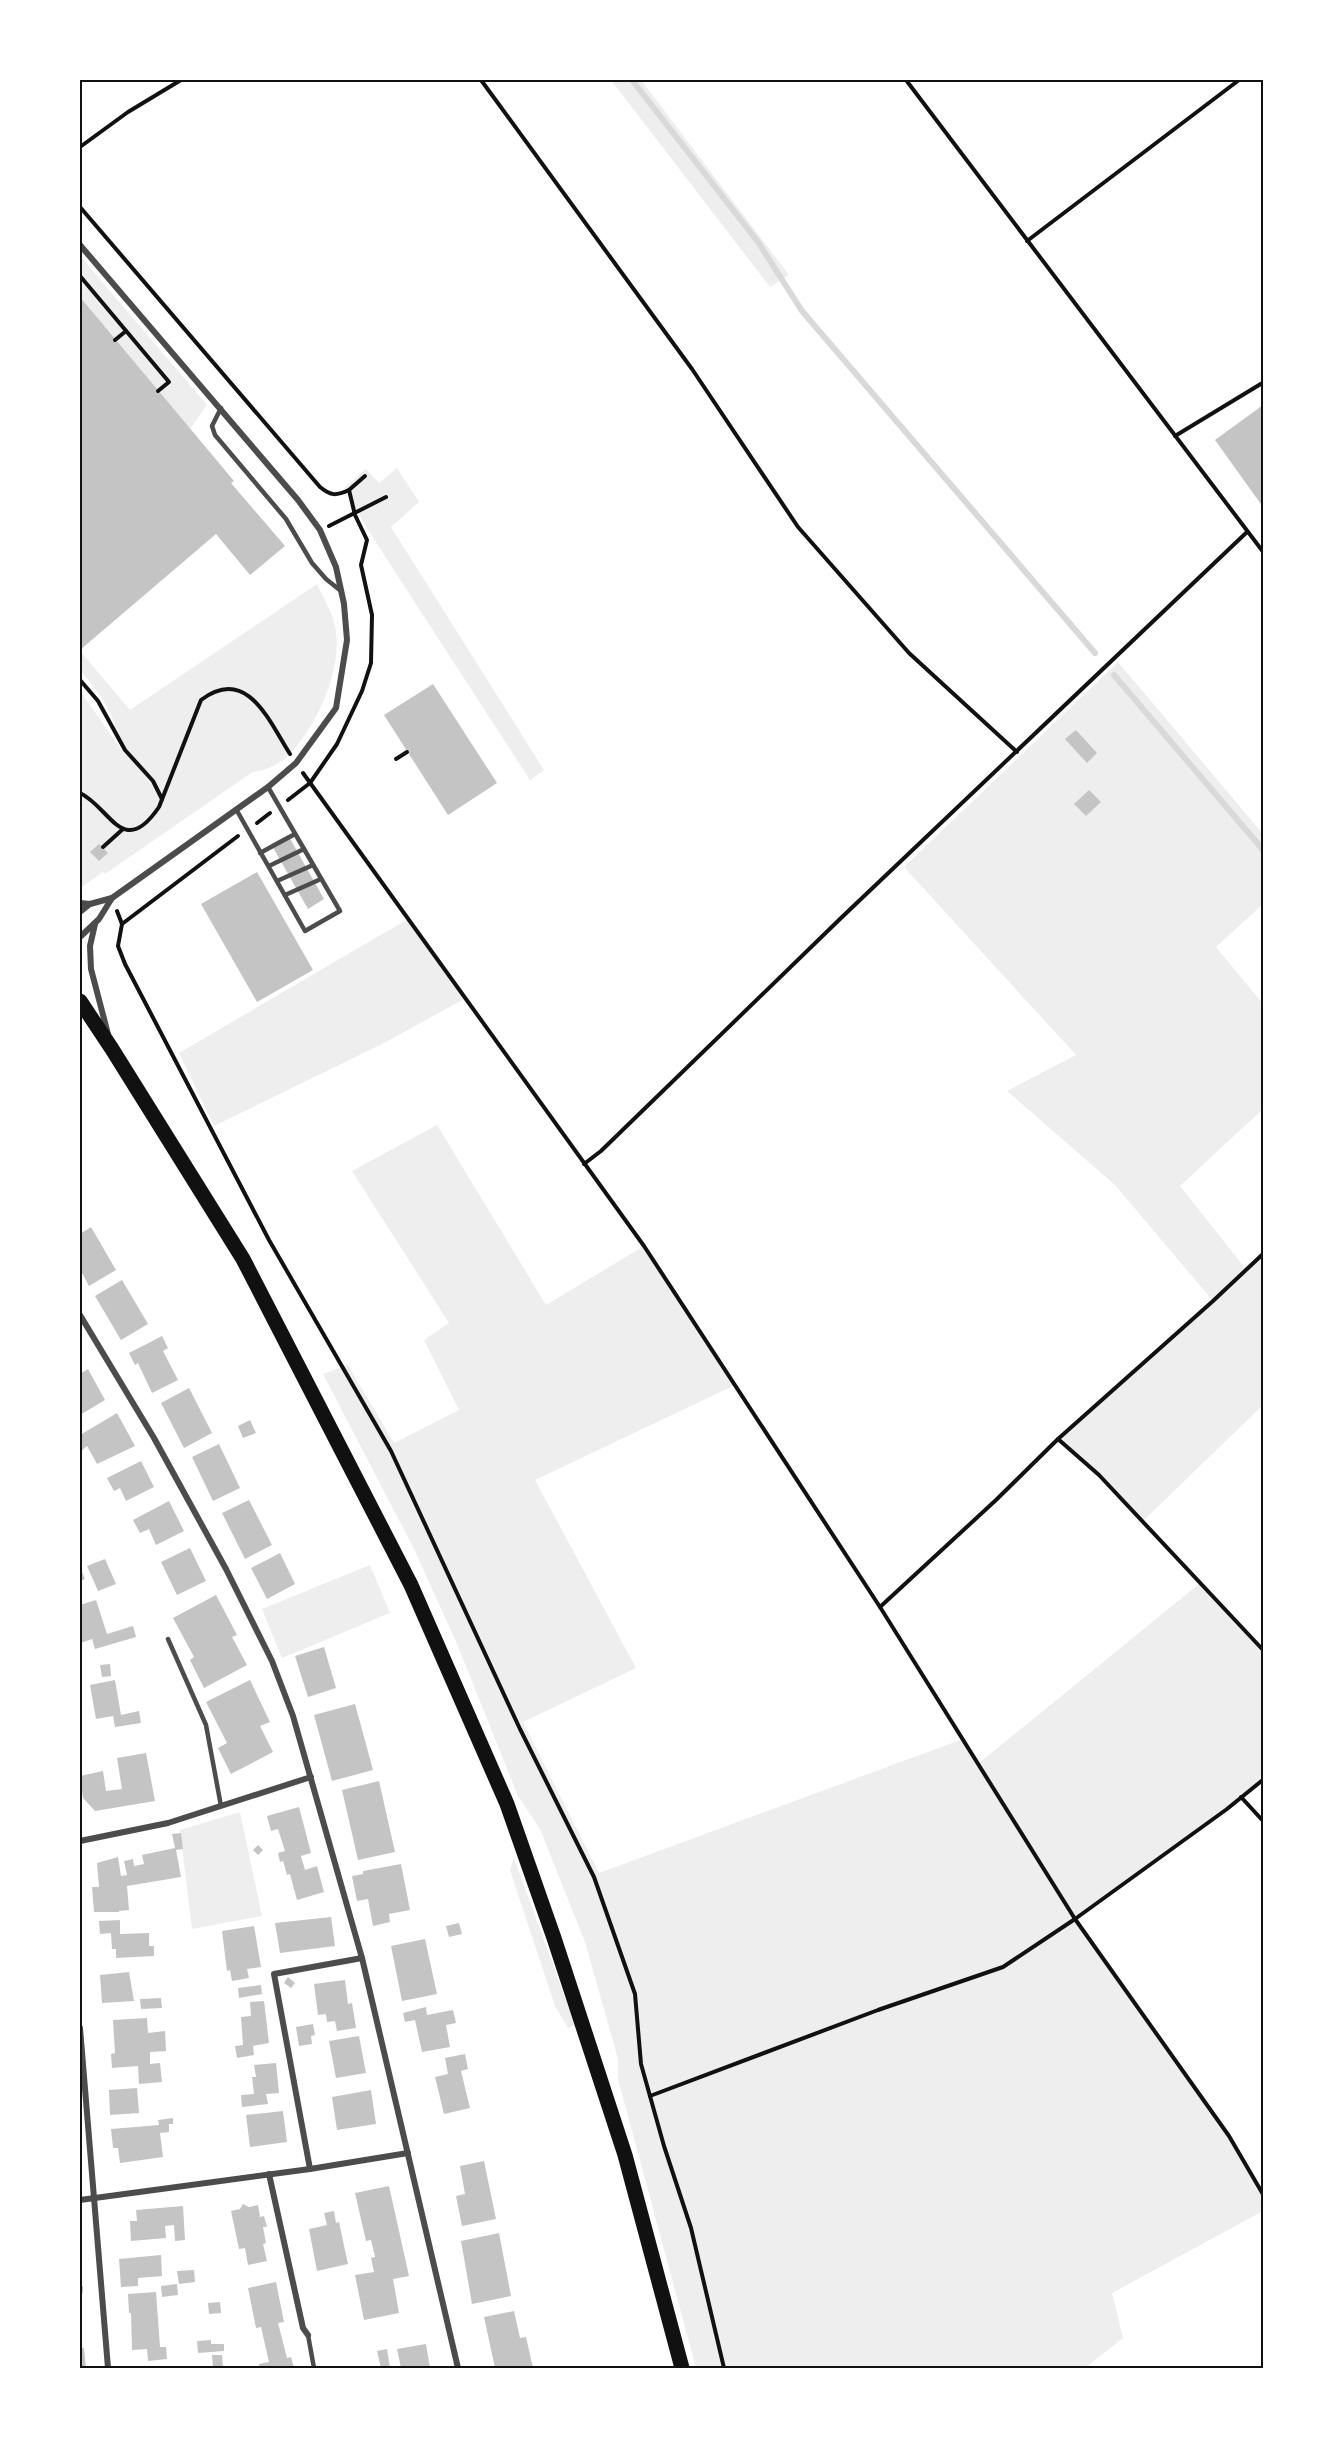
<svg xmlns="http://www.w3.org/2000/svg" width="1343" height="2448" viewBox="0 0 1343 2448" font-family="'Playfair Display',serif">
<style>
.green{fill:#eee}
.lines{fill:none;stroke-linecap:round;stroke-linejoin:round}
.stream{stroke:#d9d9d9;stroke-width:6}
.building{fill:#c4c4c4}
.path{stroke:#111;stroke-width:4}
.service{stroke:#4c4c4c;stroke-width:4.5}
.minor{stroke:#4c4c4c;stroke-width:6}
.primary{stroke:#111;stroke-width:15}
.neatline{fill:none;stroke:#111;stroke-width:2}
</style>
<rect width="100%" height="100%" fill="#fff"/>
<!-- green -->
<g class="green">
<polygon points="611,80 641,80 789,275 770,287"/>
<polygon points="80,256 207,405 190,429 80,297"/>
<polygon points="397,468 419,502 391,527 544,770 530,780 368,530 344,488 366,469 379,483"/>
<path d="M317,584C323,597 332,612 335,626C344,667 317,727 288,756C278,766 264,770 251,773L105,874L103,872L80,888V691L123,752C114,714 105,700 80,670V651L130,710Z"/>
<polygon points="1118,662 1263,834 1263,904 1216,947 1263,1004 1263,1109 1180,1186 1245,1268 1263,1253 1263,1405 1142,1522 1099,1475 1058,1439 1213,1301 1115,1185 1007,1091 1076,1055 904,867"/>
<polygon points="408,919 464,999 384,1043 214,1126 179,1053"/>
<polygon points="437,1125 546,1305 644,1246 735,1385 535,1480 636,1668 523,1722 599,1873 963,1739 979,1763 1199,1584 1263,1651 1263,1779 1227,1809 1075,1919 1229,2136 1263,2196 1263,2211 1112,2293 1123,2338 1085,2368 696,2368 618,2079 618,2059 585,1942 540,1829 518,1796 457,1644 414,1549 323,1374 348,1365 394,1443 459,1410 424,1340 449,1323 352,1171"/>
<polygon points="370,1565 390,1613 282,1658 262,1609"/>
<polygon points="240,1812 262,1916 192,1929 180,1830"/>
<polygon points="514,1858 575,2025 568,2028 555,2006 510,1870"/>
</g>
<g class="lines">
<!-- stream -->
<g class="stream">
<polyline points="632,80 758,242 802,311 1095,653"/>
<polyline points="1114,675 1264,851"/>
</g>
</g>
<!-- building -->
<g class="building">
<polygon points="80,297 234,481 231,483 285,546 250,575 216,534 80,650"/>
<polygon points="1263,405 1263,507 1215,440"/>
<polygon points="433,684 497,783 448,815 384,715"/>
<polygon points="1076,730 1097,753 1087,763 1065,739"/>
<polygon points="1089,790 1101,802 1086,816 1074,804"/>
<polygon points="288,835 324,899 308,909 271,844"/>
<polygon points="99,844 108,853 99,861 90,852"/>
<polygon points="257,872 313,970 257,1002 201,904"/>
<polygon points="91,1227 116,1270 89,1286 80,1269 80,1234"/>
<polygon points="122,1280 148,1324 121,1340 95,1296"/>
<polygon points="162,1336 168,1348 163,1351 178,1380 152,1393 138,1363 135,1365 129,1353"/>
<polygon points="88,1369 105,1400 80,1415 80,1374"/>
<polygon points="189,1388 212,1433 184,1448 161,1403"/>
<polygon points="117,1413 135,1446 97,1464 87,1446 80,1452 80,1435"/>
<polygon points="250,1420 256,1433 243,1438 238,1426"/>
<polygon points="219,1444 240,1488 213,1501 192,1457"/>
<polygon points="141,1461 154,1487 126,1501 120,1488 114,1491 107,1478"/>
<polygon points="249,1500 272,1545 245,1559 222,1513"/>
<polygon points="169,1501 184,1531 156,1545 149,1529 140,1533 133,1520"/>
<polygon points="190,1548 206,1581 177,1595 161,1562"/>
<polygon points="280,1553 295,1584 267,1599 251,1568"/>
<polygon points="105,1559 116,1584 98,1591 87,1566"/>
<polygon points="80,1567 85,1579 80,1581"/>
<polygon points="216,1595 237,1635 232,1637 247,1665 204,1688 190,1660 194,1657 173,1618"/>
<polygon points="96,1600 107,1634 133,1626 136,1637 95,1649 92,1639 80,1643 80,1605"/>
<polygon points="324,1647 336,1688 308,1697 295,1656"/>
<polygon points="110,1664 111,1676 102,1677 100,1665"/>
<polygon points="115,1680 121,1715 139,1711 141,1723 115,1727 113,1716 96,1719 90,1685"/>
<polygon points="250,1680 270,1722 260,1726 273,1752 231,1774 218,1748 227,1743 206,1702"/>
<polygon points="355,1704 373,1770 332,1781 314,1715"/>
<polygon points="146,1753 155,1801 95,1811 83,1798 80,1776 103,1771 106,1791 122,1789 117,1758"/>
<polygon points="379,1781 395,1852 358,1860 342,1790"/>
<polygon points="299,1807 311,1853 301,1856 305,1870 317,1866 324,1892 297,1900 290,1874 287,1875 283,1861 280,1862 278,1853 285,1851 278,1829 271,1831 267,1816"/>
<polygon points="181,1833 183,1849 176,1850 181,1877 127,1886 129,1910 119,1911 119,1912 94,1912 92,1887 99,1887 97,1863 118,1857 121,1876 127,1875 124,1861 133,1859 134,1866 144,1864 142,1855 175,1848 172,1834"/>
<polygon points="258,1845 263,1850 258,1855 253,1850"/>
<polygon points="401,1864 410,1910 389,1914 390,1922 373,1926 368,1899 357,1901 352,1876 363,1874 363,1871"/>
<polygon points="331,1917 335,1946 280,1953 275,1923"/>
<polygon points="120,1920 120,1934 149,1933 149,1946 154,1946 154,1956 116,1958 116,1949 112,1949 111,1933 100,1934 99,1921"/>
<polygon points="459,1923 462,1934 449,1937 446,1926"/>
<polygon points="254,1926 261,1967 247,1969 249,1978 232,1981 230,1970 227,1971 222,1931"/>
<polygon points="425,1939 437,1994 402,2001 391,1946"/>
<polygon points="129,1972 134,2001 102,2003 100,1975"/>
<polygon points="288,1977 295,1983 291,1988 284,1983"/>
<polygon points="345,1980 348,2004 352,2003 356,2028 337,2031 335,2021 327,2022 326,2014 318,2015 314,1984"/>
<polygon points="261,1985 262,1994 239,1998 238,1988"/>
<polygon points="161,1998 162,2008 141,2009 140,1999"/>
<polygon points="264,2001 269,2043 253,2046 254,2055 237,2058 235,2046 243,2045 241,2017 251,2016 250,2002"/>
<polygon points="426,2007 427,2015 453,2010 456,2023 446,2025 450,2047 422,2052 415,2020 405,2022 403,2013"/>
<polygon points="147,2018 148,2033 165,2031 166,2051 150,2052 150,2064 160,2063 162,2082 139,2084 138,2066 112,2068 111,2054 115,2053 113,2020"/>
<polygon points="313,2024 315,2035 311,2036 312,2044 299,2046 296,2027"/>
<polygon points="359,2036 366,2073 336,2078 329,2041"/>
<polygon points="465,2054 468,2069 461,2071 470,2108 444,2114 435,2077 448,2074 445,2058"/>
<polygon points="276,2063 279,2093 266,2094 268,2104 242,2107 241,2095 254,2094 252,2077 256,2077 254,2065"/>
<polygon points="137,2088 139,2113 110,2115 109,2090"/>
<polygon points="371,2090 376,2124 337,2130 332,2097"/>
<polygon points="283,2111 287,2142 250,2147 246,2115"/>
<polygon points="173,2118 173,2124 169,2124 169,2132 160,2133 163,2157 120,2163 118,2148 113,2148 111,2129 159,2125 158,2120"/>
<polygon points="484,2161 496,2219 462,2226 456,2196 465,2194 460,2166"/>
<polygon points="389,2186 409,2276 393,2279 399,2313 364,2320 355,2275 374,2272 371,2258 375,2257 371,2240 366,2241 355,2193"/>
<polygon points="243,2204 249,2207 258,2205 260,2217 264,2216 267,2227 263,2227 266,2243 263,2244 267,2261 248,2265 245,2248 239,2249 231,2211 240,2209"/>
<polygon points="183,2206 185,2240 175,2241 174,2225 165,2226 166,2238 131,2241 130,2221 137,2221 136,2210"/>
<polygon points="334,2211 336,2223 339,2222 348,2264 317,2271 309,2229 327,2225 324,2213"/>
<polygon points="499,2233 511,2296 472,2304 461,2241"/>
<polygon points="161,2255 162,2276 138,2278 138,2286 121,2287 119,2259"/>
<polygon points="194,2270 195,2282 179,2284 177,2271"/>
<polygon points="276,2282 284,2322 278,2323 287,2358 291,2357 294,2368 260,2368 259,2364 269,2362 261,2327 256,2328 248,2288"/>
<polygon points="177,2284 178,2295 162,2297 161,2286"/>
<polygon points="80,2286 83,2286 83,2291 80,2302"/>
<polygon points="156,2292 160,2347 166,2347 167,2359 148,2361 147,2349 132,2350 131,2313 129,2313 128,2294"/>
<polygon points="220,2302 221,2313 209,2314 208,2303"/>
<polygon points="514,2311 520,2338 526,2337 533,2368 495,2368 484,2317"/>
<polygon points="211,2340 211,2344 224,2344 224,2351 198,2353 197,2341"/>
<polygon points="426,2344 430,2368 401,2368 397,2349"/>
<polygon points="80,2348 84,2348 86,2368 80,2368"/>
<polygon points="387,2349 390,2368 381,2368 377,2351"/>
<polygon points="212,2355 222,2355 223,2368 213,2368"/>
</g>
<g class="lines">
<!-- path -->
<g class="path">
<polyline points="481,80 692,369 798,527 909,653 1017,752"/>
<polyline points="906,80 1264,553"/>
<polyline points="80,147 128,112 181,80"/>
<path d="M80,207L320,487C331,496 336,496 349,490L355,515L367,540L361,565L372,615L371,663L362,691L337,744L310,783L288,800"/>
<polyline points="1027,241 1239,80"/>
<polyline points="80,276 169,382 158,391"/>
<polyline points="115,340 126,331"/>
<polyline points="1175,436 1264,382"/>
<polyline points="349,490 365,476"/>
<polyline points="329,526 386,497"/>
<polyline points="80,680 98,701 125,750 153,781 162,799"/>
<polyline points="396,759 407,752"/>
<polyline points="303,773 644,1246 880,1607 1075,1919 1229,2136 1264,2196"/>
<path d="M80,793C110,807 123,860 159,807L201,700C247,665 269,721 290,754"/>
<polyline points="257,823 270,813"/>
<polyline points="103,847 123,829"/>
<polyline points="117,911 122,924 118,946 125,964 269,1240 391,1451 520,1729 594,1877 635,1994 641,2064 664,2146 691,2228 724,2368"/>
<polyline points="122,924 238,836"/>
<polyline points="584,1164 601,1151 841,918 1247,532"/>
<polyline points="1058,1439 1099,1475 1264,1651"/>
<polyline points="880,1607 996,1500 1058,1439 1213,1301 1264,1253"/>
<polyline points="1241,1797 1264,1822"/>
<polyline points="650,2096 878,2010 1003,1967 1075,1919 1227,1809 1264,1779"/>
</g>
<!-- service -->
<g class="service">
<polyline points="221,408 212,426 215,435 286,519 312,563 326,579 341,591"/>
<polyline points="236,809 305,931 340,911 268,787"/>
<polyline points="260,853 295,834"/>
<polyline points="269,866 304,849"/>
<polyline points="277,881 313,865"/>
<polyline points="285,895 321,879"/>
<polyline points="168,1639 206,1725 221,1806"/>
<polyline points="308,2335 314,2368"/>
</g>
<!-- minor -->
<g class="minor">
<polyline points="80,245 298,500 320,530 336,567 344,604 347,640 336,708 296,763 268,787 112,898 90,904 80,903"/>
<polyline points="80,912 90,904"/>
<polyline points="95,924 90,946 91,969 108,1034"/>
<polyline points="80,937 99,919 112,898"/>
<polyline points="80,1315 154,1438 226,1569 272,1661 293,1716 362,1958 458,2368"/>
<polyline points="80,1841 168,1823 311,1777"/>
<polyline points="80,2028 108,2368"/>
<polyline points="310,2169 274,1974 362,1958"/>
<polyline points="269,2174 303,2328 308,2335"/>
<polyline points="80,2200 310,2169 408,2153"/>
</g>
<!-- primary -->
<polyline class="primary" points="80,1001 112,1049 243,1259 411,1585 507,1804 554,1938 625,2155 682,2368"/>
</g>
<!-- border -->
<rect width="1343" height="2448" fill="none" stroke="#ffffff" stroke-width="162"/>
<rect x="81" y="81" width="1181" height="2286" class="neatline"/>
</svg>
